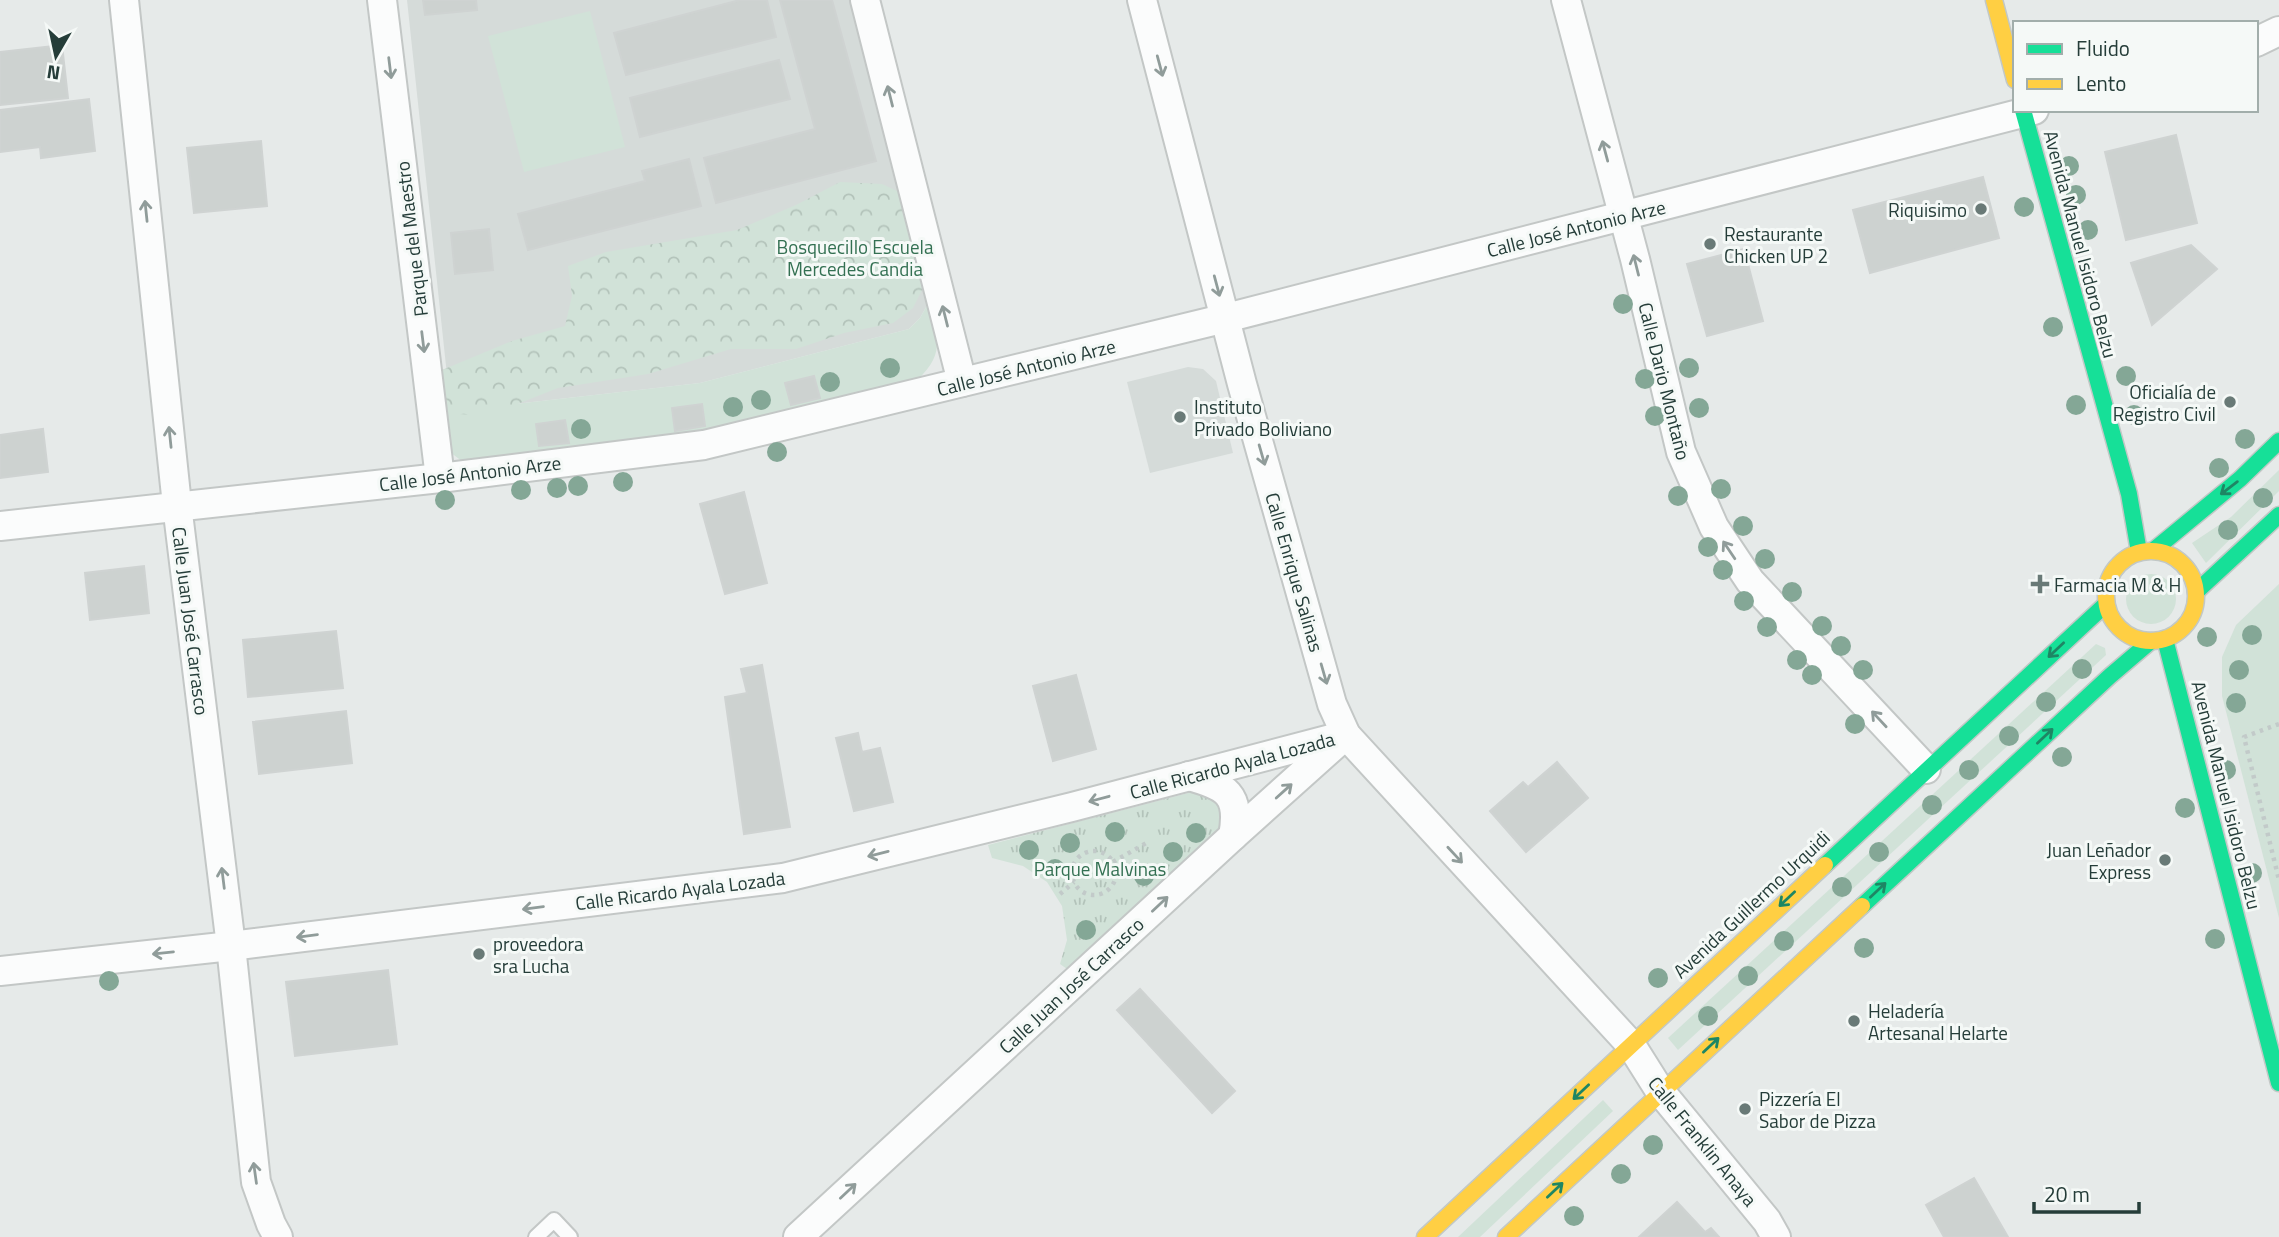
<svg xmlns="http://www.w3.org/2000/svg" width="2279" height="1237" viewBox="0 0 2279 1237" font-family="'Titillium Web',sans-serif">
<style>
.built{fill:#d5dbd9}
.green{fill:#d1e2d8}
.forest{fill:url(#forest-crowns)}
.park{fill:url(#park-tufts)}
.building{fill:#cdd2d0;stroke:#cfd3d2;stroke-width:2}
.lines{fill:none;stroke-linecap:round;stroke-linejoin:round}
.lane-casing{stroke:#c3c7c6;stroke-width:18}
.street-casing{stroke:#c3c7c6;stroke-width:32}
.fast-casing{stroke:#c2c8c6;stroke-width:19}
.slow-casing{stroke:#c2c8c6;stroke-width:19}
.path{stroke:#c2cac9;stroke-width:4.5;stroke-dasharray:3.5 5;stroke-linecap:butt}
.lane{stroke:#fbfcfc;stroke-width:14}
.street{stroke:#fbfcfc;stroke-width:28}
.fast{stroke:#16e098;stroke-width:16}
.slow{stroke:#ffcf43;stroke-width:16}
.tree{fill:#84a796}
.oneway{stroke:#909c9a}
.oneway2{stroke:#1e8664}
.poi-dot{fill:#697a77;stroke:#f5f9f7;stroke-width:2.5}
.labels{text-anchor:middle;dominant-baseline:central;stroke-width:6;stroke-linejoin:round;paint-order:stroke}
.poi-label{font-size:19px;fill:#253d39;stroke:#f5f9f7;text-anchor:start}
.street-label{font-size:19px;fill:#253d39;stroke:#f5f9f7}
.park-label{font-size:19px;fill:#337052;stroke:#f5f9f7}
</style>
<defs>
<pattern id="forest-crowns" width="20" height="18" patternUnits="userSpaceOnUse" patternTransform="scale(1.75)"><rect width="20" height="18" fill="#d1e2d8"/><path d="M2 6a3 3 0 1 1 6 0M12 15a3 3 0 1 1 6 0" fill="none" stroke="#b3c3ba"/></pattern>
<pattern id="park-tufts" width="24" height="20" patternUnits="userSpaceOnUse" patternTransform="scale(1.75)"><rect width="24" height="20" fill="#d1e2d8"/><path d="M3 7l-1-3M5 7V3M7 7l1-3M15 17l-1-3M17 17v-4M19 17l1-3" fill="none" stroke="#b3c3ba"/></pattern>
</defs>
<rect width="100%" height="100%" fill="#e6eae9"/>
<!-- built -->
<g class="built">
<polygon points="407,0 850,0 929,302 920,318 909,329 700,383 470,409 449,394"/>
<polygon points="1188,367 1203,369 1216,381 1233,453 1150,473 1127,382"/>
</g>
<!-- green -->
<g class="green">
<polygon points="590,11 625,147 524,172 488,36"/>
<path d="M929,302C939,335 945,355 917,380L725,431L463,462L450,452L445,418L449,394L470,409L700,383L909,329L920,318Z"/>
<polygon points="2279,470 2279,491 2206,563 2192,543 2231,517"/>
<circle cx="2151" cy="599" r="25"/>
<polygon points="2279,584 2279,918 2222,696 2222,657 2236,625"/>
<polygon points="2096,644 2105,648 2106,655 1678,1050 1668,1038"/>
<polygon points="1603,1100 1613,1111 1480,1237 1458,1237"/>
</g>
<!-- forest -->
<polygon class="forest" points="840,182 882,184 927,205 938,258 913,308 893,323 844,333 796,349 731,349 648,374 558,388 487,416 459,414 419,399 418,380 512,341 565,326 572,296 568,266 606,252 737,230 796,205"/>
<!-- park -->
<path class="park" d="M1192,792C1215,797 1224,805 1218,830L1067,969L1060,964L1067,940L1062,906L1047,882L1023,866L992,858L988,845Z"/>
<!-- building -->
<g class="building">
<polygon points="423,0 476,0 477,10 425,15"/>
<polygon points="740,0 767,0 776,37 626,75 614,33"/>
<polygon points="780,0 832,0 876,161 716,203 704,158 815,129"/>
<polygon points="62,45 68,98 0,105 0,52"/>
<polygon points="779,60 790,99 640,137 630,98"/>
<polygon points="89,99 95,151 41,158 40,147 0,152 0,110"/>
<polygon points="2176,135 2197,223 2126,240 2105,152"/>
<polygon points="261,141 267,206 194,213 187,148"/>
<polygon points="689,159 701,206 528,250 518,214 645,181 642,171"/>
<polygon points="1983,177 1999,238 1870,273 1853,210"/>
<polygon points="489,229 493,270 455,274 451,233"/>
<polygon points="2191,245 2217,269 2152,325 2131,263"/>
<polygon points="1744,249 1763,321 1707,336 1687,264"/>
<polygon points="814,376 820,398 791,405 785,383"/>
<polygon points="702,404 705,426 675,431 672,408"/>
<polygon points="565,420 569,443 539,446 536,424"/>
<polygon points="43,429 48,472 0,478 0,435"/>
<polygon points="744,492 767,583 725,594 700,504"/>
<polygon points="144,566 149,613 90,620 85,573"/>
<polygon points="336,631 343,688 248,697 243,640"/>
<polygon points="762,665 790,827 744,834 725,697 747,693 741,669"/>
<polygon points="1076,675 1096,749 1053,761 1033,686"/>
<polygon points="346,711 352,763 259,774 253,722"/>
<polygon points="858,733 862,752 880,748 893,802 854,811 836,738"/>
<polygon points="1557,762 1588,798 1526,852 1490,811 1523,782 1528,787"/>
<polygon points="388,970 397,1044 295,1056 286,982"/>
<polygon points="1140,989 1235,1091 1212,1113 1117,1010"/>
<polygon points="1974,1178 2008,1237 1944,1237 1926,1205"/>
<polygon points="1677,1202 1705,1232 1711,1228 1719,1237 1639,1237"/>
</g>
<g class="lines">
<!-- lane casing -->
<g class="lane-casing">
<polyline id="lane" points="536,1237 554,1220 570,1237"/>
</g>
<!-- street casing -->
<g class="street-casing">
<g id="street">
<polyline points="124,0 177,505 231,946 256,1182 271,1224 278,1237"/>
<polyline points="382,0 440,478"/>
<polyline points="865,0 962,382"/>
<polyline points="1142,0 1242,384 1332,704 1346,735 1631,1045 1660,1091 1767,1221 1776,1237"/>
<polyline points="1566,0 1635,259 1681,452 1714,527 1750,581 1926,769"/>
<polyline points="2256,42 2279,31"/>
<polyline points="0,526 440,478 704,445 1226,318 2034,110"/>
<path d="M1189,776C1226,786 1241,794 1233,836"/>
<polyline points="0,971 231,946 783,878 1072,807 1346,735"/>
<polyline points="798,1237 1233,836 1340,740"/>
</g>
</g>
<!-- fast casing -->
<g class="fast-casing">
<g id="fast">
<polyline points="2023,110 2129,494 2139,552"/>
<polyline points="2154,550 2240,479 2279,441"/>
<polyline points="2196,592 2279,515"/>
<polyline points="2165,639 2279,1083"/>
<polyline points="1825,865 2106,604"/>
<polyline points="1862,906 2110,676 2151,641"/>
</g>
</g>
<!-- slow casing -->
<g class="slow-casing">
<g id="slow">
<polyline points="1994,0 2015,80"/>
<circle cx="2151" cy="596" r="45"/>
<polyline points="1425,1237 1825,865"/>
<polyline points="1506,1237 1862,906"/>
</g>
</g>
<!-- path -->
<g class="path">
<polyline points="2279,724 2244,737 2279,880"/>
<circle cx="1094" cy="873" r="22"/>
<polyline points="1113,862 1148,842"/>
<polyline points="1060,894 1074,882"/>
</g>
<!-- lane -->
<use href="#lane" class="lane"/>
<!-- street -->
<use href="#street" class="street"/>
<!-- fast -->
<use href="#fast" class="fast"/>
<!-- slow -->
<use href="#slow" class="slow"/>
</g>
<!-- trees -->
<g class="tree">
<circle cx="2069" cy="166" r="10"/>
<circle cx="2076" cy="195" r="10"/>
<circle cx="2024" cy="207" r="10"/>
<circle cx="2088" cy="230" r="10"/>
<circle cx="1623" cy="304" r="10"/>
<circle cx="2053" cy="327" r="10"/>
<circle cx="890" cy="368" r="10"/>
<circle cx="1689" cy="368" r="10"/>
<circle cx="2126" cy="376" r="10"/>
<circle cx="1645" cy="379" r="10"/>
<circle cx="830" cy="382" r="10"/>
<circle cx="761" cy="400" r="10"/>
<circle cx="2076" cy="405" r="10"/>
<circle cx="733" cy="407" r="10"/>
<circle cx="1699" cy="408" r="10"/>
<circle cx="2134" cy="415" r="10"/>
<circle cx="1655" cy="416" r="10"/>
<circle cx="581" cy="429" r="10"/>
<circle cx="2245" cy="439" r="10"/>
<circle cx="777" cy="452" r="10"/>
<circle cx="2219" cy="468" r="10"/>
<circle cx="623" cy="482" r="10"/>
<circle cx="578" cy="486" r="10"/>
<circle cx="557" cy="488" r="10"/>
<circle cx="1721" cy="489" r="10"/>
<circle cx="521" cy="490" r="10"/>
<circle cx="1678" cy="496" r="10"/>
<circle cx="2263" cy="498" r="10"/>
<circle cx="445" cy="500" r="10"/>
<circle cx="1743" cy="526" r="10"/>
<circle cx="2228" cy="530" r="10"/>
<circle cx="1708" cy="547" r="10"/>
<circle cx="1765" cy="559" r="10"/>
<circle cx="1723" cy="570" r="10"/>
<circle cx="1792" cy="592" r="10"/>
<circle cx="1744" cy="601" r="10"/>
<circle cx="1822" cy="626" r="10"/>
<circle cx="1767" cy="627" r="10"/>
<circle cx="2252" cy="635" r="10"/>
<circle cx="2207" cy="637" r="10"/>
<circle cx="1841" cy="646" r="10"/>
<circle cx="1797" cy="660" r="10"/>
<circle cx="2082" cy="669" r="10"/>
<circle cx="1863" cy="670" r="10"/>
<circle cx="2239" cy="670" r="10"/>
<circle cx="1812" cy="675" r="10"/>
<circle cx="2046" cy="702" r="10"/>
<circle cx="2236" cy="703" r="10"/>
<circle cx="1855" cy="724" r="10"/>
<circle cx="2009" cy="736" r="10"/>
<circle cx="2062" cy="757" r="10"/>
<circle cx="1969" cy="770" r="10"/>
<circle cx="2226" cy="770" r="10"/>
<circle cx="1932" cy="805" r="10"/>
<circle cx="2185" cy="808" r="10"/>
<circle cx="1115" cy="832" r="10"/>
<circle cx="1196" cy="833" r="10"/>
<circle cx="1070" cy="843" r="10"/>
<circle cx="1029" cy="850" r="10"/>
<circle cx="1173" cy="852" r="10"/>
<circle cx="1879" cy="852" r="10"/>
<circle cx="1055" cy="869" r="10"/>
<circle cx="2252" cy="873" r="10"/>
<circle cx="1144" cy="876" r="10"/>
<circle cx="1842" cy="887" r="10"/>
<circle cx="1086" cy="930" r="10"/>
<circle cx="2215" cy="939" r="10"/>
<circle cx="1784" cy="941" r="10"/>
<circle cx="1864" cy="948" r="10"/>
<circle cx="1748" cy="976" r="10"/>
<circle cx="1658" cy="978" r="10"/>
<circle cx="109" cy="981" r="10"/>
<circle cx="1708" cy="1016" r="10"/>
<circle cx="1653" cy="1145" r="10"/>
<circle cx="1621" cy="1174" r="10"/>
<circle cx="1574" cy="1216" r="10"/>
</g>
<!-- one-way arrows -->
<defs><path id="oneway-shaft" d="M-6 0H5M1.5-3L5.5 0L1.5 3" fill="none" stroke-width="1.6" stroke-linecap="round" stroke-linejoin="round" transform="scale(1.75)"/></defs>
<g class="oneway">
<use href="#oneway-shaft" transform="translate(1160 66) rotate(75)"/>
<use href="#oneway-shaft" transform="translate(390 68) rotate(83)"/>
<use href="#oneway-shaft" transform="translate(890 96) rotate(-104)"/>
<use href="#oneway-shaft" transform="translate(1605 151) rotate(-105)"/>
<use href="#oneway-shaft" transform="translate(146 211) rotate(-96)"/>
<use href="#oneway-shaft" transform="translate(1636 265) rotate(-104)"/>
<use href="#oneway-shaft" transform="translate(1217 286) rotate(75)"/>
<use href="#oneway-shaft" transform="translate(945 316) rotate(-104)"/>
<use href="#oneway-shaft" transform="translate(423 342) rotate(83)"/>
<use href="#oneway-shaft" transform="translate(170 437) rotate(-96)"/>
<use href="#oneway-shaft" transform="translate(1262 455) rotate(74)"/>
<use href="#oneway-shaft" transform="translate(1729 550) rotate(-124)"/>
<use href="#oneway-shaft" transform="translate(1324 674) rotate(74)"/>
<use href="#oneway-shaft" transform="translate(1879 719) rotate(-133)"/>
<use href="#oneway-shaft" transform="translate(1284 791) rotate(-42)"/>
<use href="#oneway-shaft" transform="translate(1099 799) rotate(165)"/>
<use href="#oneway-shaft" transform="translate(878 854) rotate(166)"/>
<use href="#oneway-shaft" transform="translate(1455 855) rotate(47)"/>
<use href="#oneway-shaft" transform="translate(223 878) rotate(-97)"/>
<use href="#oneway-shaft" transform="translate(1160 904) rotate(-43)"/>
<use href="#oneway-shaft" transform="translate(533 908) rotate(173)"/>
<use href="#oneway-shaft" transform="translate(307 936) rotate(173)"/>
<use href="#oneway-shaft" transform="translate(163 953) rotate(174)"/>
<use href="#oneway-shaft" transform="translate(255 1173) rotate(-98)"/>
<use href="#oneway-shaft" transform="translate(848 1191) rotate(-43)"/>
</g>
<g class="oneway2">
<use href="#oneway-shaft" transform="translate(2229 488) rotate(143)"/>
<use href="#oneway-shaft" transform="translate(2056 650) rotate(137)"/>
<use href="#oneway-shaft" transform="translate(2045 736) rotate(-43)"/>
<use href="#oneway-shaft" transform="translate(1878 890) rotate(-43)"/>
<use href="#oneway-shaft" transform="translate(1787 899) rotate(137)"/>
<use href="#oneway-shaft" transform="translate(1711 1045) rotate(-43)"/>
<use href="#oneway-shaft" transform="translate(1581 1092) rotate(137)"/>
<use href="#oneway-shaft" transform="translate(1555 1190) rotate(-43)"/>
</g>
<!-- markers -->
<g class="poi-dot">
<circle cx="1981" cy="209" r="7"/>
<circle cx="1710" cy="244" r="7"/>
<circle cx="2230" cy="402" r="7"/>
<circle cx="1180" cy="417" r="7"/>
<path d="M2036.5 573.5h7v7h7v7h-7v7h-7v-7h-7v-7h7z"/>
<circle cx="2165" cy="860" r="7"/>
<circle cx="479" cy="954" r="7"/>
<circle cx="1854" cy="1021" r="7"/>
<circle cx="1745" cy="1109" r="7"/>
</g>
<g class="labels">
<!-- poi labels -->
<g class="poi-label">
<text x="1967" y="209" text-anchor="end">Riquisimo</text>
<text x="1724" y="233">Restaurante<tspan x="1724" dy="22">Chicken UP 2</tspan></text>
<text x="2216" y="391" text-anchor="end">Oficialía de<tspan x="2216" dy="22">Registro Civil</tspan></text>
<text x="1194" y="406">Instituto<tspan x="1194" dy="22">Privado Boliviano</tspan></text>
<text x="2054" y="584">Farmacia M &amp; H</text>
<text x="2151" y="849" text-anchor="end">Juan Leñador<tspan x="2151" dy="22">Express</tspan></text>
<text x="493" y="943">proveedora<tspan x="493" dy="22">sra Lucha</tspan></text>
<text x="1868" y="1010">Heladería<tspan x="1868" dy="22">Artesanal Helarte</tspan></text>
<text x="1759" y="1098">Pizzería El<tspan x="1759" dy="22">Sabor de Pizza</tspan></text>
</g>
<!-- street labels -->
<g class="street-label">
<text transform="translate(1576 228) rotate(-14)">Calle José Antonio Arze</text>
<text transform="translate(411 239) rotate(-97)">Parque del Maestro</text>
<text transform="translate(2081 244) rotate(75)">Avenida Manuel Isidoro Belzu</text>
<text transform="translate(1026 367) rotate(-14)">Calle José Antonio Arze</text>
<text transform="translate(1665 381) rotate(76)">Calle Dario Montaño</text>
<text transform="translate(470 473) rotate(-7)">Calle José Antonio Arze</text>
<text transform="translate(1295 572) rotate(74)">Calle Enrique Salinas</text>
<text transform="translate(191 621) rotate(83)">Calle Juan José Carrasco</text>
<text transform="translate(1232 765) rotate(-15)">Calle Ricardo Ayala Lozada</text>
<text transform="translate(2227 795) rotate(76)">Avenida Manuel Isidoro Belzu</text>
<text transform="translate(680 890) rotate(-7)">Calle Ricardo Ayala Lozada</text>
<text transform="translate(1751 904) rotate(-43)">Avenida Guillermo Urquidi</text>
<text transform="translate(1071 985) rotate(-43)">Calle Juan José Carrasco</text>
<text transform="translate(1703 1141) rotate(51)">Calle Franklin Anaya</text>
</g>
<!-- park labels -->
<g class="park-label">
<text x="855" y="246">Bosquecillo Escuela<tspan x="855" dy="22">Mercedes Candia</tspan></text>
<text x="1100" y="868">Parque Malvinas</text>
</g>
</g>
<!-- legend -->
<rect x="2013" y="21" width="245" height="91" fill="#f5f9f7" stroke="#a2aeab" stroke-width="2"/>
<rect x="2027" y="44" width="35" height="10" fill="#16e098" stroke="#a2aeab" stroke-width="2"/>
<text x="2076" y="56" font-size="21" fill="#253d39">Fluido</text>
<rect x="2027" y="79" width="35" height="10" fill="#ffcf43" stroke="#a2aeab" stroke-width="2"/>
<text x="2076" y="91" font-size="21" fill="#253d39">Lento</text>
<!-- north arrow -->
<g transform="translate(56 56) rotate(189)" stroke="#f5f9f7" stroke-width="5" paint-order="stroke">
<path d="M0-5L12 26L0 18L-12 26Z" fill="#253d39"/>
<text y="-10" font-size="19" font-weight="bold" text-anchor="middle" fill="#253d39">N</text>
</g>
<!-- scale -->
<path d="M2034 1202v10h105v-10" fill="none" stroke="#253d39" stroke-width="3.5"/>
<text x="2044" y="1202" font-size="21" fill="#253d39" stroke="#f5f9f7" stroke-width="5" paint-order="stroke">20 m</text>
</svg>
